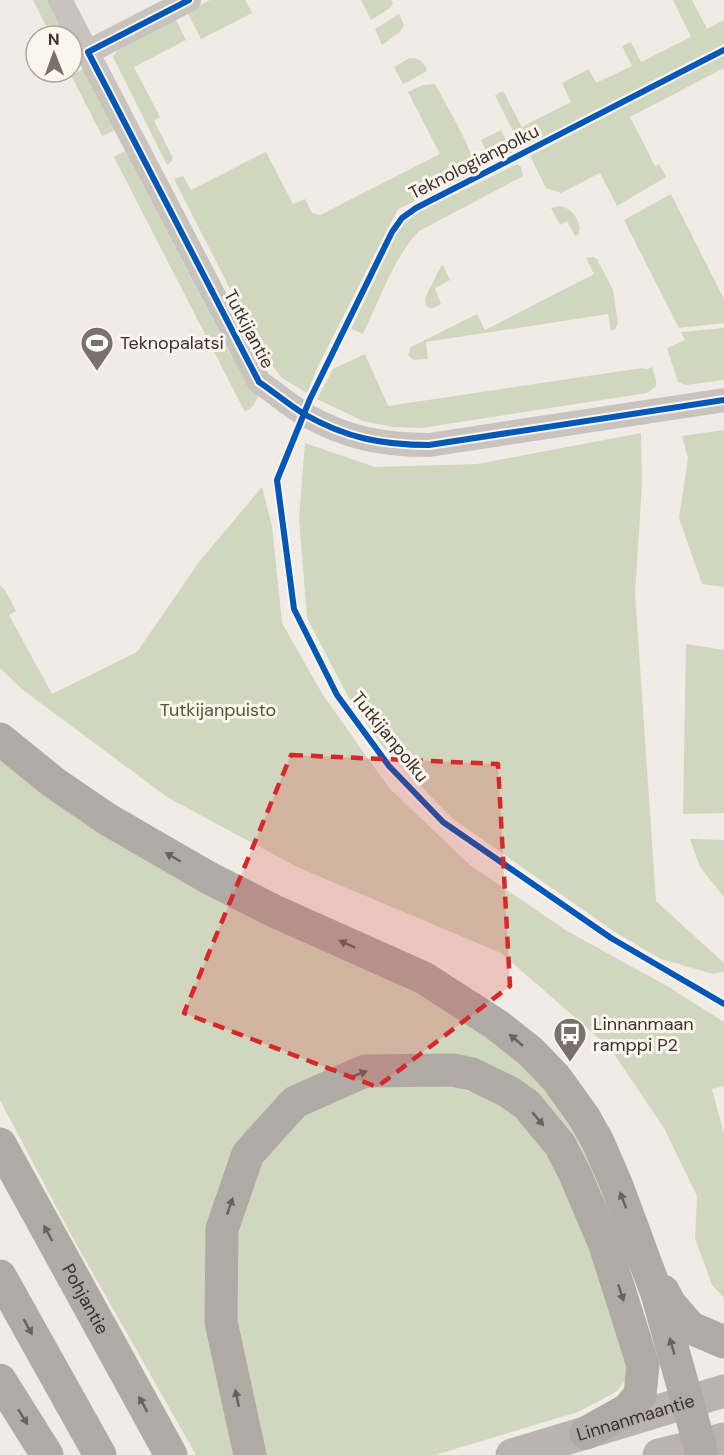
<svg xmlns="http://www.w3.org/2000/svg" width="724" height="1455" viewBox="0 0 724 1455" font-family="'DM Sans',sans-serif">
<style>
.green{fill:#d1d6bf}
.lines{fill:none;stroke-linecap:round;stroke-linejoin:round}
.minor{stroke:#c9c3be;stroke-width:24}
.secondary{stroke:#bab3ae;stroke-width:33}
.motorway{stroke:#afaaa4;stroke-width:33}
.cycleway-casing{stroke:#fbf5ee;stroke-width:10}
.cycleway{stroke:#0057b8;stroke-width:6}
.oneway{fill:#69615b}
.marked{fill:#d62828;fill-opacity:0.2;stroke:#d62828;stroke-width:4.5;stroke-dasharray:12 8;stroke-linejoin:round}
.labels{text-anchor:middle;dominant-baseline:central;stroke-width:6;stroke-linejoin:round;paint-order:stroke}
.street-label{font-size:18px;fill:#3b302b;stroke:#fbf5ee}
.poi-label{font-size:18px;fill:#3b302b;stroke:#fbf5ee;text-anchor:start}
.park-label{font-size:18px;fill:#4a5a2e;stroke:#fbf5ee}
</style>
<rect width="100%" height="100%" fill="#f0ebe5"/>
<!-- green -->
<g class="green">
<polygon points="33,0 49,0 68,36 51,36"/>
<polygon points="210,0 245,0 252,13 201,39 187,12"/>
<polygon points="361,0 391,0 393,3 390,8 371,20"/>
<polygon points="673,0 692,0 707,29 724,20 724,44 524,147 520,145 495,95 503,91 522,127 571,102 562,83 589,69 596,83 632,66 622,46 631,42 641,62 691,37"/>
<polygon points="399,14 404,25 400,32 382,45 375,29"/>
<polygon points="175,18 186,40 134,67 160,117 154,121 172,156 172,161 167,165 113,57 118,50"/>
<polygon points="724,55 724,68 630,117 655,166 659,164 666,177 617,206 600,173 561,193 546,188 530,156"/>
<path d="M409,58C419,58 422,60 427,69L424,73L403,84L394,67Z"/>
<polygon points="84,69 115,130 102,136 71,75"/>
<path d="M435,84C443,100 472,147 473,163C474,168 471,172 468,176L398,209L319,364L307,393L282,378L270,363L255,338L174,179L183,176L191,190L266,152L293,204L305,199L312,213L320,215L440,154L408,92L423,85Z"/>
<polygon points="501,130 512,153 500,159 487,153 481,140"/>
<polygon points="125,151 231,355 260,394 253,406 245,412 114,157"/>
<path d="M517,164L521,167L523,176L419,231C394,257 379,301 363,334L351,329L396,235L404,223L418,212Z"/>
<polygon points="671,194 724,299 724,323 679,328 624,220"/>
<path d="M558,206C571,207 577,216 580,228L578,235L575,236L567,221L560,225L551,208Z"/>
<polygon points="593,257 597,259 613,290 618,324 615,329 611,331 608,314 426,342 428,359 413,360 408,355 411,347 477,314 485,330 594,274 586,258"/>
<path d="M443,265L450,280L435,288L441,304C435,308 432,310 426,306L425,298L441,266Z"/>
<polygon points="724,328 724,380 686,385 678,382 667,348 685,340 681,332"/>
<polygon points="365,354 388,406 642,368 647,369 652,367 656,380 656,386 647,393 422,428 393,427 363,421 317,399 333,369"/>
<polygon points="724,430 724,587 702,584 679,518 688,458 682,436"/>
<polygon points="641,433 642,485 635,593 656,901 724,963 724,971 713,974 661,959 615,932 452,818 384,748 351,702 307,618 299,518 305,443 375,467 477,464"/>
<polygon points="262,487 272,526 282,623 323,695 389,788 470,865 567,931 667,986 724,1022 724,1086 712,1089 724,1134 724,1298 712,1285 695,1238 697,1196 664,1128 610,1048 501,953 297,867 167,797 23,690 0,668 0,585 5,590 16,611 9,615 52,694 137,652 199,562"/>
<polygon points="686,644 724,650 724,813 683,814"/>
<polygon points="0,756 408,982 527,1059 608,1178 610,1218 515,1088 326,1073 215,1217 243,1455 196,1455 69,1231 0,1100"/>
<polygon points="690,839 724,840 724,897 700,867"/>
<polygon points="371,1083 457,1087 498,1102 524,1125 569,1185 630,1349 627,1378 617,1391 599,1401 578,1412 435,1455 266,1455 257,1427 234,1321 238,1232 265,1154 298,1115"/>
</g>
<g class="lines">
<!-- minor -->
<g class="minor">
<path d="M60,0L259,382C274,392 289,405 304,414C346,438 382,445 429,445L724,400"/>
<polyline points="88,52 189,0"/>
</g>
<!-- secondary -->
<g class="secondary">
<path id="s1" d="M512,1455L724,1391"/>
<polyline points="659,1455 724,1439"/>
</g>
<!-- motorway -->
<g class="motorway">
<polyline points="0,739 53,782 107,819 209,878 274,911 424,978 497,1025 531,1052 556,1078 584,1117 598,1142 617,1186 657,1294 700,1446 701,1455"/>
<path id="s2" d="M0,1144L171,1455"/>
<polyline points="0,1276 100,1455"/>
<polyline points="663,1291 670,1304 691,1328 724,1342"/>
<polyline points="0,1380 47,1455"/>
<polyline points="250,1455 221,1322 222,1229 248,1154 295,1102 365,1071 453,1070 472,1074 509,1092 527,1105 560,1145 575,1174 605,1245 643,1365 640,1395 627,1410 586,1433"/>
</g>
<!-- cycleway casing -->
<g class="cycleway-casing">
<g id="cycleway">
<path d="M189,0L88,52L259,382C274,392 289,405 304,414C346,438 382,445 429,445L724,400"/>
<polyline points="724,50 416,208 402,218 392,232 310,399 277,480 294,609 337,695 389,766 443,822 611,938 724,1004"/>
</g>
</g>
<!-- cycleway -->
<use href="#cycleway" class="cycleway"/>
</g>
<!-- one-way arrows -->
<defs><path id="oneway-solid" d="M-6-.8H1V-3.2L6.5 0L1 3.2V.8H-6Z" transform="scale(1.5)"/></defs>
<g class="oneway">
<use href="#oneway-solid" transform="translate(173 857) rotate(-150)"/>
<use href="#oneway-solid" transform="translate(347 944) rotate(-156)"/>
<use href="#oneway-solid" transform="translate(516 1040) rotate(-140)"/>
<use href="#oneway-solid" transform="translate(359 1074) rotate(-20)"/>
<use href="#oneway-solid" transform="translate(538 1119) rotate(50)"/>
<use href="#oneway-solid" transform="translate(623 1200) rotate(-111)"/>
<use href="#oneway-solid" transform="translate(230 1206) rotate(-71)"/>
<use href="#oneway-solid" transform="translate(48 1233) rotate(-118)"/>
<use href="#oneway-solid" transform="translate(621 1293) rotate(72)"/>
<use href="#oneway-solid" transform="translate(28 1327) rotate(61)"/>
<use href="#oneway-solid" transform="translate(672 1346) rotate(-106)"/>
<use href="#oneway-solid" transform="translate(237 1398) rotate(-102)"/>
<use href="#oneway-solid" transform="translate(143 1404) rotate(-119)"/>
<use href="#oneway-solid" transform="translate(23 1417) rotate(58)"/>
</g>
<!-- marked area -->
<path class="marked" d="M291,755L498,764L510,986L377,1087L184,1013Z"/>
<!-- icons -->
<defs>
<g id="stadium-pin" transform="scale(1.725)"><path d="M0 17L-7.5 6A9.5 9.5 0 1 1 7.5 6Z" fill="#7a716c" stroke="#fbf5ee"/><path d="M0-5a6.5 5 0 1 0 0 10a6.5 5 0 1 0 0-10ZM-3.5-1.8h7v3.6h-7Z" fill="#fff"/></g>
<g id="bus-pin" transform="scale(1.725)"><path d="M0 17L-7.5 6A9.5 9.5 0 1 1 7.5 6Z" fill="#7a716c" stroke="#fbf5ee"/><path d="M-5-6H5V4H4V6H2V4H-2V6H-4V4H-5ZM-3.5-4V0h7V-4ZM-3.5 1.2v1.5H-2V1.2ZM2 1.2v1.5H3.5V1.2Z" fill="#fff"/></g>
</defs>
<g fill-rule="evenodd">
<use href="#stadium-pin" x="97" y="343"/>
<use href="#bus-pin" x="570" y="1034"/>
</g>
<g class="labels">
<!-- street labels -->
<g class="street-label">
<text transform="translate(474 162) rotate(-27)">Teknologianpolku</text>
<text transform="translate(249 329) rotate(62)">Tutkijantie</text>
<text transform="translate(390 737) rotate(51)">Tutkijanpolku</text>
<text stroke="none"><textPath href="#s2" startOffset="177">Pohjantie</textPath></text>
<text stroke="none"><textPath href="#s1" startOffset="129">Linnanmaantie</textPath></text>
</g>
<!-- poi labels -->
<g class="poi-label">
<text x="120" y="343">Teknopalatsi</text>
<text x="593" y="1024">Linnanmaan<tspan x="593" dy="21">ramppi P2</tspan></text>
</g>
<!-- park labels -->
<g class="park-label">
<text x="218" y="710">Tutkijanpuisto</text>
</g>
</g>
<!-- north arrow -->
<g transform="translate(54 54) rotate(359)"><circle r="28" fill="#fbf5ee" stroke="#aea6a0" stroke-width="1.5"/>
<path d="M0-4.5L10 22L0 15L-10 22Z" fill="#7a716c"/>
<text y="-9" font-size="16" font-weight="bold" text-anchor="middle" fill="#3b302b">N</text>
</g>
</svg>
